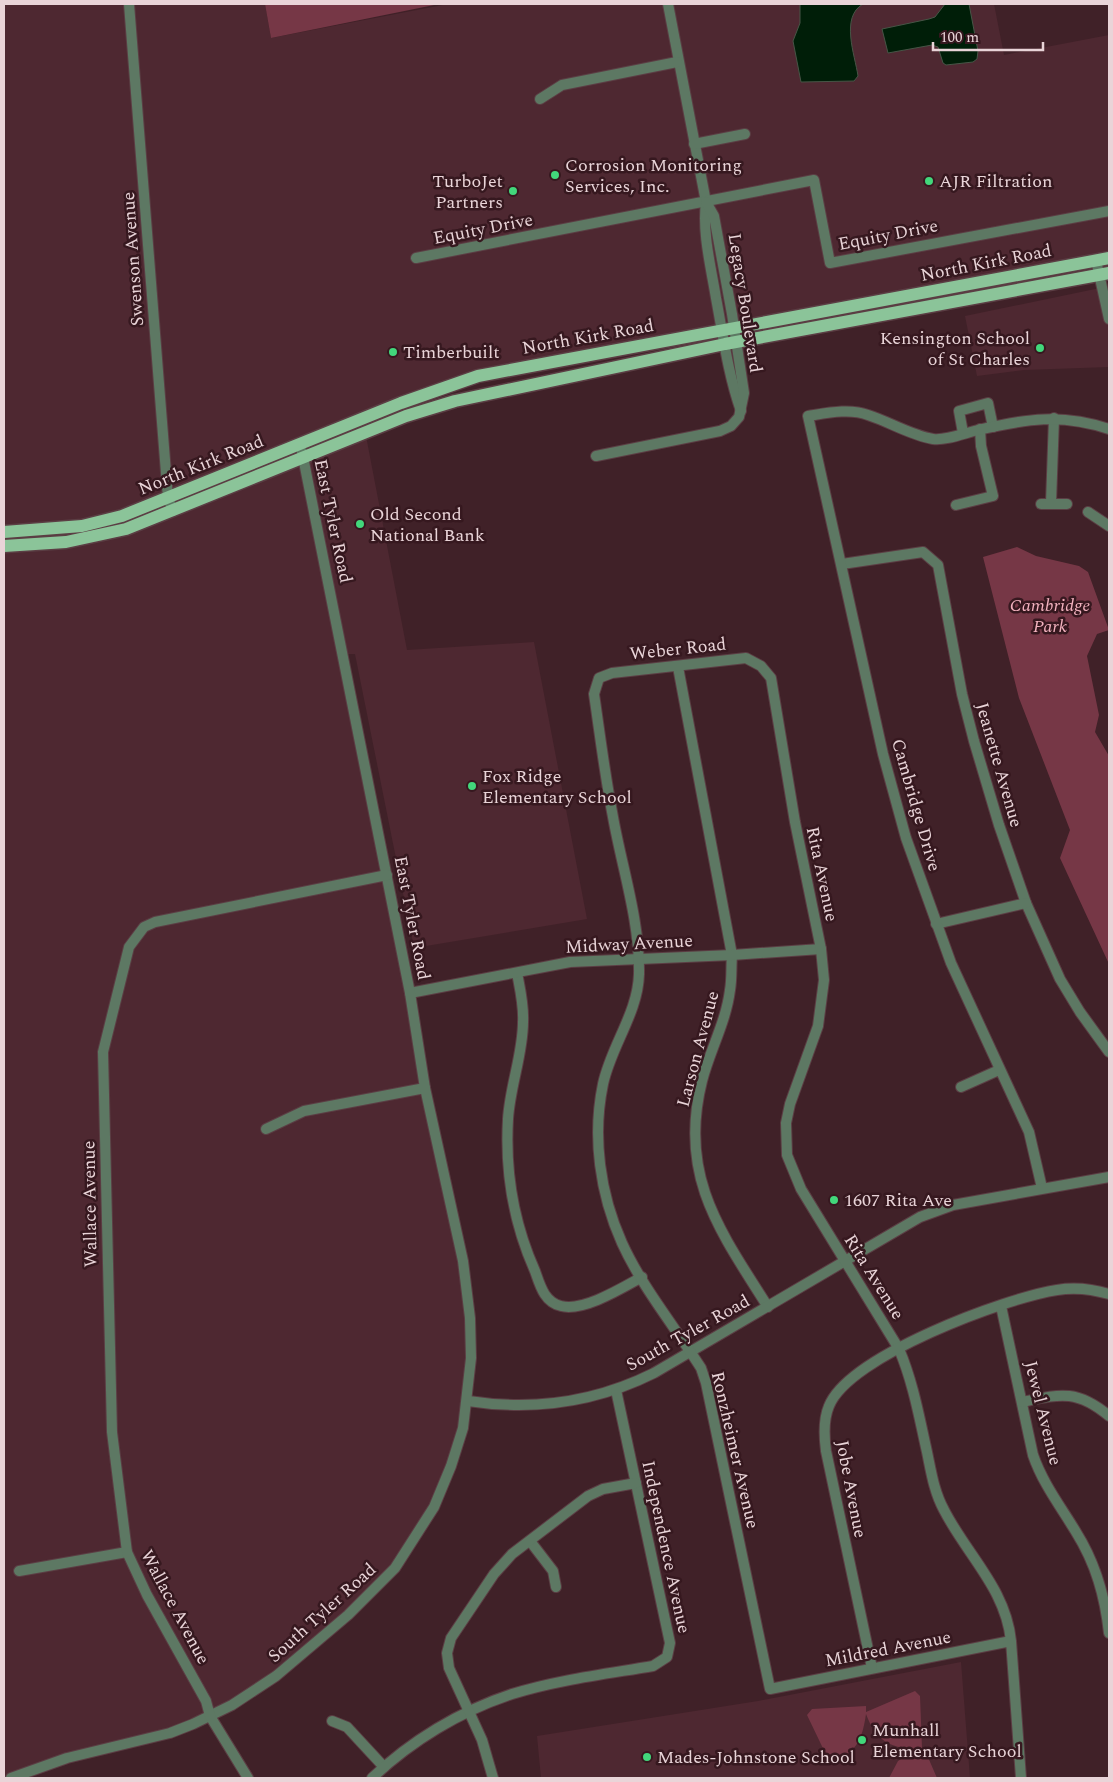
<svg xmlns="http://www.w3.org/2000/svg" width="1113" height="1782" viewBox="0 0 1113 1782" font-family="Spectral,serif">
<style>
.built{fill:#4e2831}
.green{fill:#763746}
.water{fill:#001e08;stroke:#465546}
.lines{fill:none;stroke-linecap:round;stroke-linejoin:round}
.minor-casing{stroke:#5b3e44;stroke-width:12}
.major-casing{stroke:#5b3e44;stroke-width:15}
.minor{stroke:#5d7863;stroke-width:10}
.major{stroke:#8bc499;stroke-width:12}
.poi-dot{fill:#42d77b;stroke:#36181f;stroke-width:2}
.labels{text-anchor:middle;dominant-baseline:central;stroke-width:5;stroke-linejoin:round;paint-order:stroke}
.poi-label{font-size:18px;fill:#e9d4d8;stroke:#36181f;text-anchor:start}
.street-label{font-size:18px;fill:#e9d4d8;stroke:#36181f}
.park-label{font-size:18px;font-style:italic;fill:#f3b2bf;stroke:#36181f}
</style>
<rect width="100%" height="100%" fill="#402128"/>
<!-- built -->
<g class="built">
<polygon points="4,4 126,4 164,494 87,520 4,528"/>
<polygon points="133,4 265,4 271,38 448,4 994,4 1004,55 1109,35 1109,251 524,362 171,492"/>
<polygon points="1100,288 1109,329 1109,367 1024,370 977,376 965,316"/>
<polygon points="366,436 407,650 534,642 587,919 414,948 355,654 347,654 308,459"/>
<polygon points="301,463 459,1259 466,1325 466,1367 463,1400 455,1445 423,1519 395,1561 352,1607 261,1683 214,1709 161,1731 31,1766 4,1778 4,550 55,547"/>
<polygon points="961,1662 970,1778 541,1778 537,1736 758,1701"/>
</g>
<!-- green -->
<g class="green">
<polygon points="265,4 439,4 271,38"/>
<polygon points="1017,547 1036,556 1079,566 1088,572 1109,630 1097,634 1087,656 1099,715 1095,732 1109,756 1109,964 1060,858 1070,830 1019,698 983,557"/>
<path d="M915,1691L920,1696L922,1748H924L937,1778H889L898,1761L916,1750C888,1747 876,1740 866,1714C862,1741 856,1753 830,1763L807,1715L812,1709L866,1706V1712Z"/>
</g>
<!-- water -->
<g class="water">
<path d="M800,4H863C840,17 855,55 858,76L854,81L801,82L793,41L800,23Z"/>
<polygon points="945,4 969,4 978,51 977,59 973,62 946,65 943,63 938,47 932,45 888,53 882,29 929,19 935,17"/>
</g>
<g class="lines">
<!-- minor casing -->
<g class="minor-casing">
<g id="minor">
<polyline points="129,4 168,498 173,511"/>
<path d="M668,4L706,202C702,233 711,267 716,298C723,335 728,374 741,411"/>
<polyline points="540,99 562,85 677,62"/>
<polyline points="694,144 745,134"/>
<polyline points="416,258 814,180 830,263 1109,211"/>
<polyline points="1096,260 1109,319"/>
<polyline points="963,433 959,411 988,403 993,427"/>
<polyline points="596,456 720,431 731,426 739,417 744,393 732,314 714,216 706,202"/>
<polyline points="1051,503 1054,418"/>
<polyline points="1041,504 1067,504"/>
<polyline points="956,505 993,496 981,446 980,429"/>
<polyline points="1088,512 1109,526"/>
<polyline points="842,564 923,552 938,565 962,694 974,741 999,825 1026,903 1060,979 1080,1012 1109,1052"/>
<path d="M678,667L732,955C731,967 732,979 730,990C726,1022 710,1050 702,1081C678,1176 720,1231 768,1307"/>
<polyline points="936,924 1026,903"/>
<path d="M517,973C520,989 524,1005 523,1022C523,1054 510,1086 508,1119C505,1171 514,1224 535,1271C540,1285 544,1302 561,1306C583,1312 622,1288 642,1277"/>
<polyline points="410,993 570,962 732,955 821,949"/>
<polyline points="961,1087 999,1070"/>
<polyline points="266,1129 304,1111 425,1088"/>
<path d="M1042,1188L1029,1132L951,963L906,838L883,754L808,416C827,413 850,408 868,415C890,422 910,435 933,439C945,441 965,433 978,430C1026,419 1061,413 1109,429"/>
<path d="M1001,1306L1033,1455C1043,1484 1061,1507 1076,1532C1096,1564 1105,1596 1109,1633"/>
<path d="M468,1401C533,1411 594,1403 654,1373L920,1217L953,1205L1109,1177"/>
<path d="M1022,1402C1060,1394 1077,1389 1109,1416"/>
<polyline points="530,1541 553,1571 556,1587"/>
<polyline points="19,1571 127,1552"/>
<path d="M1011,1641L770,1689L706,1383L701,1368C675,1327 642,1287 622,1243C600,1194 592,1137 603,1084C611,1046 638,1013 639,974C640,921 622,868 613,817C605,776 600,735 594,694L599,678L612,673L746,658L761,666L771,678L795,822L821,949L824,980L818,1026L790,1104L786,1123L787,1155L801,1189L899,1349C913,1382 919,1416 927,1452C931,1471 934,1492 944,1510C967,1555 1006,1589 1011,1641L1021,1778"/>
<path d="M872,1668L826,1451C824,1436 823,1420 829,1406C849,1356 1005,1298 1057,1290C1075,1287 1092,1289 1109,1294"/>
<polyline points="332,1721 347,1727 384,1767"/>
<polyline points="11,1778 67,1758 170,1733 193,1724 232,1705 276,1676 348,1615 395,1568 434,1507 451,1466 463,1428 471,1358 470,1318 463,1261 425,1088 410,993 302,452"/>
<polyline points="248,1778 210,1716 206,1701 147,1595 127,1552 112,1432 103,1052 129,947 144,927 155,922 387,875"/>
<path d="M372,1778C411,1741 460,1711 512,1694C557,1680 606,1674 653,1666L667,1657L670,1643L616,1390"/>
<polyline points="493,1778 482,1740 449,1668 447,1653 451,1638 494,1574 512,1554 588,1496 603,1489 636,1483"/>
</g>
</g>
<!-- major casing -->
<g class="major-casing">
<g id="major">
<polyline points="4,532 82,526 122,516 401,403 478,376 1109,258"/>
<polyline points="4,546 66,542 126,529 406,416 455,401 725,344 1109,273"/>
</g>
</g>
<!-- minor -->
<use href="#minor" class="minor"/>
<!-- major -->
<use href="#major" class="major"/>
</g>
<!-- markers -->
<g class="poi-dot">
<circle cx="555" cy="175" r="5"/>
<circle cx="929" cy="181" r="5"/>
<circle cx="513" cy="191" r="5"/>
<circle cx="1040" cy="348" r="5"/>
<circle cx="393" cy="352" r="5"/>
<circle cx="360" cy="524" r="5"/>
<circle cx="472" cy="786" r="5"/>
<circle cx="834" cy="1200" r="5"/>
<circle cx="862" cy="1740" r="5"/>
<circle cx="647" cy="1757" r="5"/>
</g>
<g class="labels">
<!-- poi labels -->
<g class="poi-label">
<text x="565" y="165">Corrosion Monitoring<tspan x="565" dy="21">Services, Inc.</tspan></text>
<text x="503" y="181" text-anchor="end">TurboJet<tspan x="503" dy="21">Partners</tspan></text>
<text x="939" y="181">AJR Filtration</text>
<text x="1030" y="338" text-anchor="end">Kensington School<tspan x="1030" dy="21">of St Charles</tspan></text>
<text x="403" y="352">Timberbuilt</text>
<text x="370" y="514">Old Second<tspan x="370" dy="21">National Bank</tspan></text>
<text x="482" y="776">Fox Ridge<tspan x="482" dy="21">Elementary School</tspan></text>
<text x="844" y="1200">1607 Rita Ave</text>
<text x="872" y="1730">Munhall<tspan x="872" dy="21">Elementary School</tspan></text>
<text x="657" y="1757">Mades-Johnstone School</text>
</g>
<!-- street labels -->
<g class="street-label">
<text transform="translate(483 229) rotate(-11)">Equity Drive</text>
<text transform="translate(888 235) rotate(-11)">Equity Drive</text>
<text transform="translate(133 259) rotate(-94)">Swenson Avenue</text>
<text transform="translate(986 263) rotate(-11)">North Kirk Road</text>
<text transform="translate(745 303) rotate(81)">Legacy Boulevard</text>
<text transform="translate(588 337) rotate(-10)">North Kirk Road</text>
<text transform="translate(201 465) rotate(-22)">North Kirk Road</text>
<text transform="translate(333 521) rotate(78)">East Tyler Road</text>
<text transform="translate(678 649) rotate(-6)">Weber Road</text>
<text transform="translate(999 765) rotate(74)">Jeanette Avenue</text>
<text transform="translate(916 805) rotate(74)">Cambridge Drive</text>
<text transform="translate(822 874) rotate(78)">Rita Avenue</text>
<text transform="translate(412 918) rotate(79)">East Tyler Road</text>
<text transform="translate(629 944) rotate(-3)">Midway Avenue</text>
<text transform="translate(698 1049) rotate(-75)">Larson Avenue</text>
<text transform="translate(90 1204) rotate(-91)">Wallace Avenue</text>
<text transform="translate(874 1277) rotate(58)">Rita Avenue</text>
<text transform="translate(688 1333) rotate(-29)">South Tyler Road</text>
<text transform="translate(1043 1413) rotate(76)">Jewel Avenue</text>
<text transform="translate(735 1450) rotate(77)">Ronzheimer Avenue</text>
<text transform="translate(851 1489) rotate(79)">Jobe Avenue</text>
<text transform="translate(666 1547) rotate(78)">Independence Avenue</text>
<text transform="translate(175 1607) rotate(62)">Wallace Avenue</text>
<text transform="translate(322 1613) rotate(-42)">South Tyler Road</text>
<text transform="translate(888 1649) rotate(-11)">Mildred Avenue</text>
</g>
<!-- park labels -->
<g class="park-label">
<text x="1050" y="605">Cambridge<tspan x="1050" dy="21">Park</tspan></text>
</g>
</g>
<!-- border -->
<rect width="1113" height="1782" fill="none" stroke="#e9d4d8" stroke-width="10"/>
<!-- scale -->
<path d="M933 42v8h110v-8" fill="none" stroke="#e9d4d8" stroke-width="2.5"/>
<text x="940" y="42" font-size="15" fill="#e9d4d8" stroke="#36181f" stroke-width="4" paint-order="stroke">100 m</text>
</svg>
